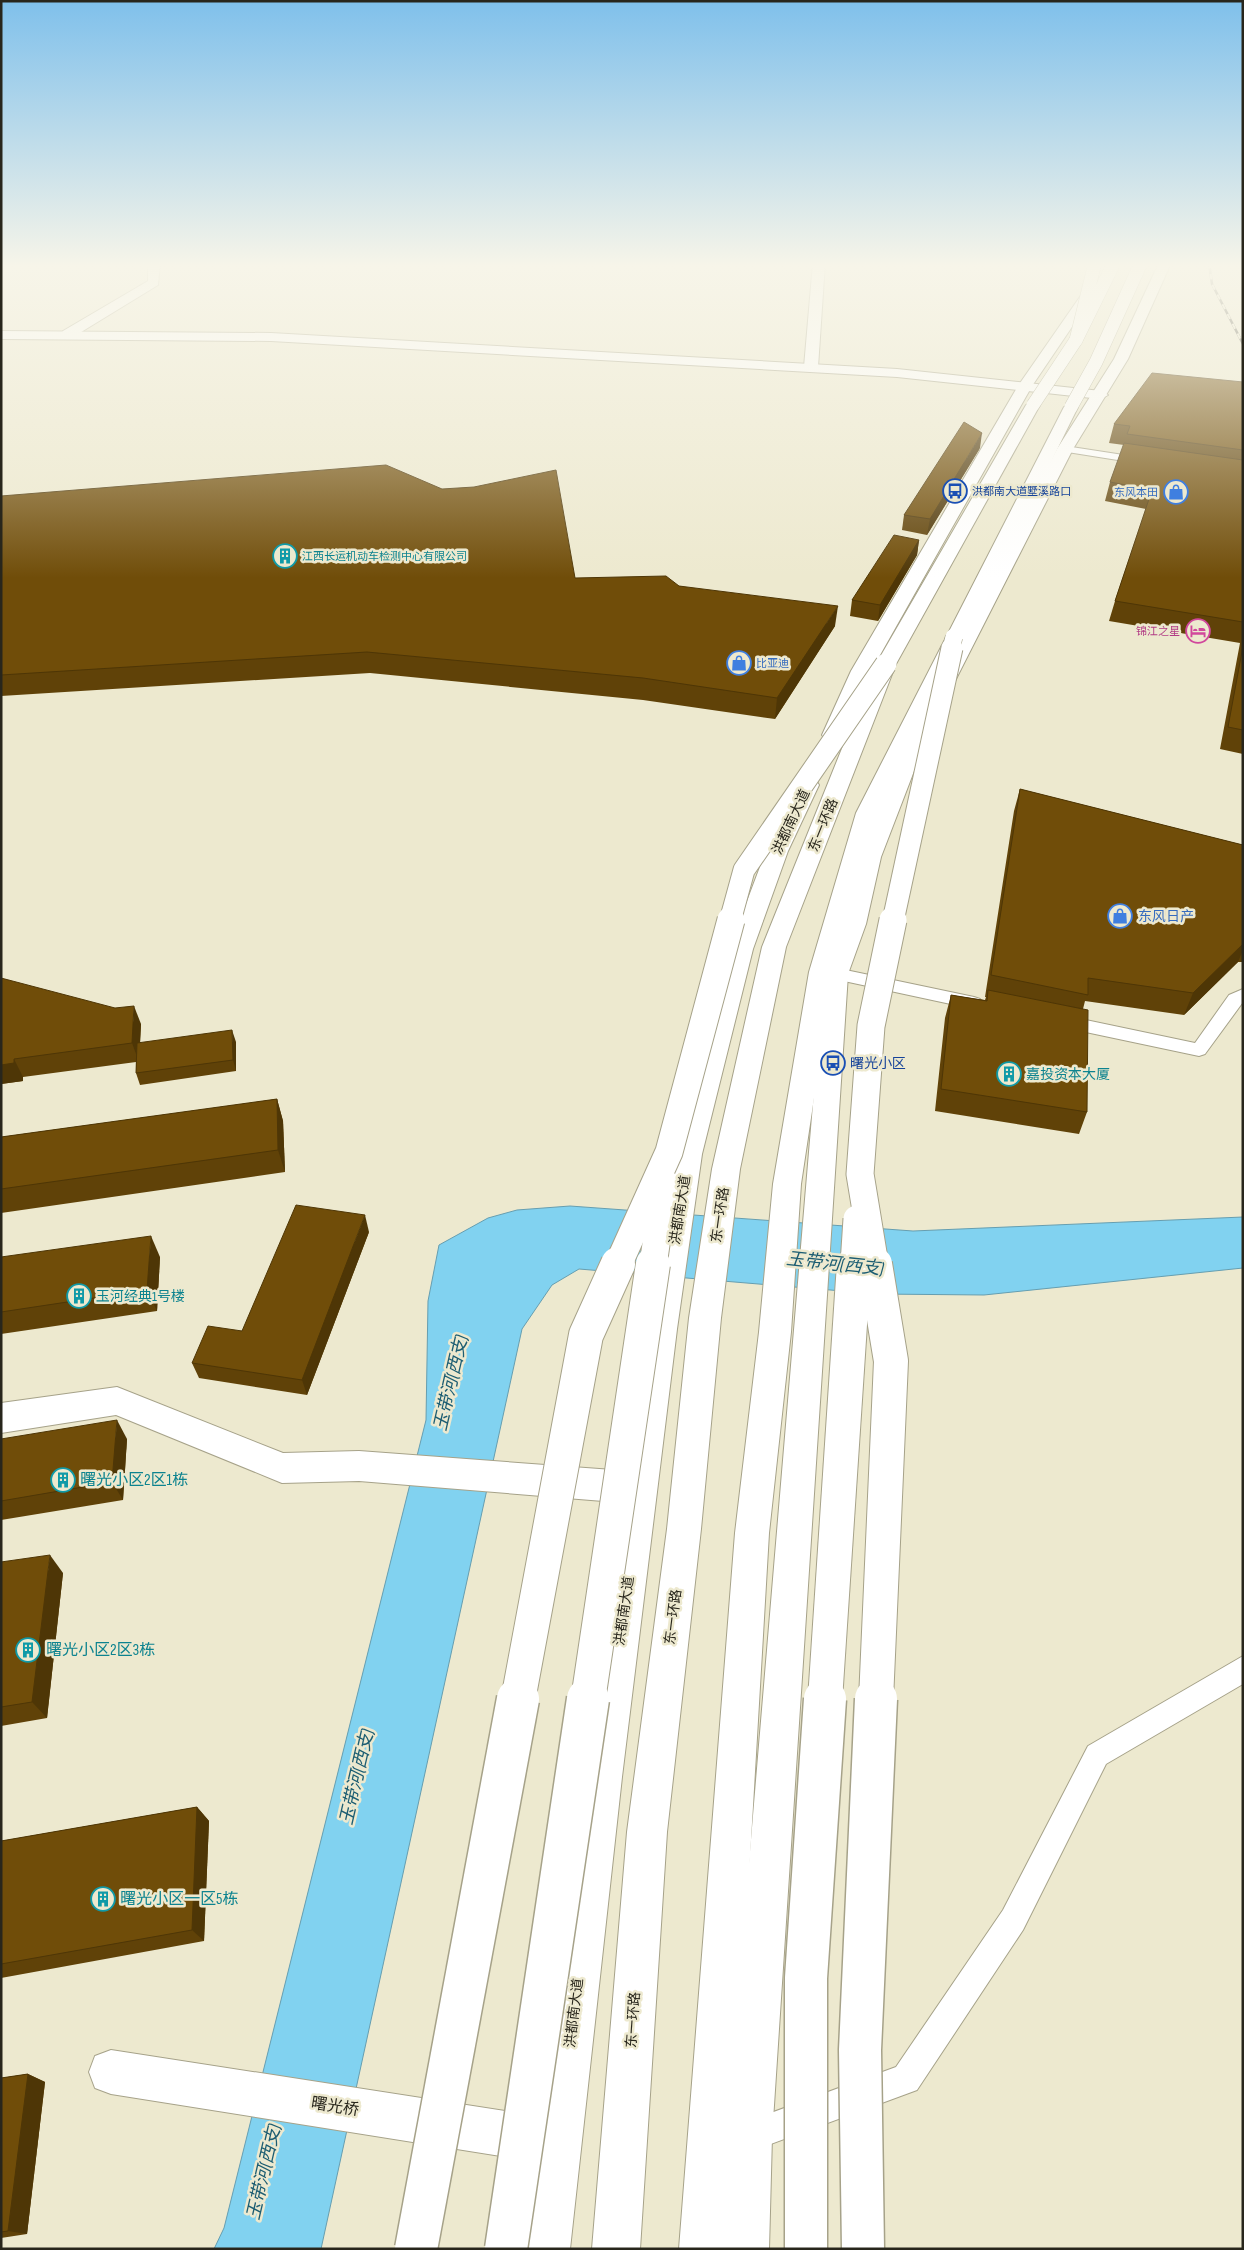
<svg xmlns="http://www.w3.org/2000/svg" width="1244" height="2250" viewBox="0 0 1244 2250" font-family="'Sofia Sans Condensed','Noto Sans SC',sans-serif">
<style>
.water{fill:#81d2f0;stroke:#669eb0}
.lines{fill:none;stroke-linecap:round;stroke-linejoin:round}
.service-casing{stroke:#a6a289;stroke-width:2}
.minor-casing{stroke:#a6a289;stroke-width:2}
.tertiary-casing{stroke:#a6a289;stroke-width:2}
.primary-casing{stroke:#a6a289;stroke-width:2}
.trunk-casing{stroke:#a6a289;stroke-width:2}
.service{fill:#fff;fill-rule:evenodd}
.minor{fill:#fff;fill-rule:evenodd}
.tertiary{fill:#fff;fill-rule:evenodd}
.primary{fill:#fff;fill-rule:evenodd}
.trunk{fill:#fff;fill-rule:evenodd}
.rail-casing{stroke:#464437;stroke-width:2.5}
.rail{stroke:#ede9cf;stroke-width:2;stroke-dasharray:5.5;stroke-linecap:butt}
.primary-bridge-far5-casing{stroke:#a6a289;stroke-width:14;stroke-linecap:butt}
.primary-bridge-far4-casing{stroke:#a6a289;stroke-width:18;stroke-linecap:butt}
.primary-bridge-far3-casing{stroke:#a6a289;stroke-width:23;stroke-linecap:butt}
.primary-bridge-far2-casing{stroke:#a6a289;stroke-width:29;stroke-linecap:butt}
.primary-bridge-far1-casing{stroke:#a6a289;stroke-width:36;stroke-linecap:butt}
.primary-bridge-casing{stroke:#a6a289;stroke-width:45;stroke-linecap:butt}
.trunk-bridge-casing{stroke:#a6a289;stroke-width:14;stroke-linecap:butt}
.primary-bridge-far5{stroke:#fff;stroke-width:13}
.primary-bridge-far4{stroke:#fff;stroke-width:17}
.primary-bridge-far3{stroke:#fff;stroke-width:21}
.primary-bridge-far2{stroke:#fff;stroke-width:27}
.primary-bridge-far1{stroke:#fff;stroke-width:34}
.primary-bridge{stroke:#fff;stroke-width:42}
.trunk-bridge{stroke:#fff;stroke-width:13}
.wall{fill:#604208}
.shaded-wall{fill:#4e3606}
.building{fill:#704d09;stroke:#4e3606}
.labels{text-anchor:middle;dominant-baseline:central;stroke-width:5;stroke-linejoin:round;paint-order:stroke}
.far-transit-label{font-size:11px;fill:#164399;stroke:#ede9cf;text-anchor:start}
.far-shop-label{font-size:11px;fill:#366cbe;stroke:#ede9cf;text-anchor:end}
.far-culture-label{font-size:11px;fill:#0d838f;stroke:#ede9cf;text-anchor:start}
.far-hotel-label{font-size:11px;fill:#b23c85;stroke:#ede9cf;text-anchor:end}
.street-label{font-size:14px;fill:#28261c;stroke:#ede9cf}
.shop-label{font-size:14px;fill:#366cbe;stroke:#ede9cf;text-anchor:start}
.transit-label{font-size:14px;fill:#164399;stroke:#ede9cf;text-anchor:start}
.culture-label{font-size:14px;fill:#0d838f;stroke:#ede9cf;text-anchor:start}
.near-culture-label{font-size:16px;fill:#0d838f;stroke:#ede9cf;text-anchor:start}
.near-street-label{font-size:16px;fill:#28261c;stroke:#ede9cf}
.near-water-label{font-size:18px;font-style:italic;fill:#1c5d72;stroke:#ede9cf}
</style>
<rect width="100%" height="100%" fill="#ede9cf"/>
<!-- water -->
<polygon class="water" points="570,1206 913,1231 1243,1217 1243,1268 984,1295 878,1294 579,1269 552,1285 522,1329 321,2249 214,2249 224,2228 426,1420 428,1301 439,1245 488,1218 517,1210"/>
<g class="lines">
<!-- service casing -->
<g class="service-casing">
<g id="service">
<polygon points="1065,446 1143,458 1148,461 1143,464 1061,451 1061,447"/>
<polygon points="836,968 974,997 980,999 983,1003 980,1007 974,1009 830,978 828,974 830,970"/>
<polygon points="1243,989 1243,1002 1205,1054 1199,1056 1062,1027 1056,1025 1053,1021 1056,1017 1062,1015 1195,1043 1229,995"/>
<polygon points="1243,1656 1243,1684 1106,1764 1023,1930 917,2090 749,2152 738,2147 733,2136 738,2125 896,2067 1003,1910 1088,1746"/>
</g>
</g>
<!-- minor casing -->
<g class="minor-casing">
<g id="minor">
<polygon points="148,263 160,263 158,285 73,337 63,337 61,334 63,331 148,281"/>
<polygon points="813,263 825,263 818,367 811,371 804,367"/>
<polygon points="117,1387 283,1453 359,1451 640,1472 652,1477 657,1488 652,1499 640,1504 359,1481 282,1483 116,1415 1,1433 1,1403"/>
<polygon points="111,2050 538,2116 554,2123 561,2139 554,2155 538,2162 111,2094 95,2088 89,2072 95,2056"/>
</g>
</g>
<!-- tertiary casing -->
<g class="tertiary-casing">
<polygon id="tertiary" points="1,331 271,333 897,369 1101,391 1108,395 1101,399 897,377 271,341 1,339"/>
</g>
<!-- primary casing -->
<g class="primary-casing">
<g id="primary">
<polygon points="1100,263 1112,263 1105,278 1032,386 871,671 842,735 839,739 832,741 825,739 822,735 851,671 1018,386 1093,278"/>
<polygon points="1159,263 1171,263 1128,359 1073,449 929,732 881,857 866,924 848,974 772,2136 769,2249 721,2249 726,2136 824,974 842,924 859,857 909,732 1057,449 1114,359"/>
<polygon points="808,779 816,780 819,785 788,851 753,949 702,1154 677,1329 622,1777 570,2249 522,2249 582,1777 645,1329 674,1154 729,949 766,851 797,785 800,780"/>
</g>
</g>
<!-- trunk casing -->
<g class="trunk-casing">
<g id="trunk">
<polygon points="1033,401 1040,405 896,664 786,947 740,1169 721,1318 701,1529 667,1832 640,2249 592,2249 627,1832 667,1529 689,1318 712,1169 762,947 876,664 1026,405"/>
<polygon points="1071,403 1078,407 878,813 833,972 801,1184 791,1332 769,1533 727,2249 679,2249 735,1533 759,1332 773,1184 809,972 856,813 1064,407"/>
</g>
</g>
<!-- service -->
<use href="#service" class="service"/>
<!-- minor -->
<use href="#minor" class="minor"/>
<!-- tertiary -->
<use href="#tertiary" class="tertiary"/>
<!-- primary -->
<use href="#primary" class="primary"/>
<!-- trunk -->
<use href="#trunk" class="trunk"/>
<!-- rail casing -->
<g class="rail-casing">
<polyline id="rail" points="1209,263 1212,284 1243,344"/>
</g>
<!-- rail -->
<use href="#rail" class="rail"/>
<!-- primary-bridge-far5 casing -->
<g class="primary-bridge-far5-casing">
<polyline id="primary-bridge-far5" points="1076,340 1095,263"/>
</g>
<!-- primary-bridge-far4 casing -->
<g class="primary-bridge-far4-casing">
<polyline id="primary-bridge-far4" points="951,649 954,637"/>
</g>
<!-- primary-bridge-far3 casing -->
<g class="primary-bridge-far3-casing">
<g id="primary-bridge-far3">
<polyline points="730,921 744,870 886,664"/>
<polyline points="893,921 952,648"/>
</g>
</g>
<!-- primary-bridge-far2 casing -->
<g class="primary-bridge-far2-casing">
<g id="primary-bridge-far2">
<polyline points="618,1265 669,1152 731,920"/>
<polyline points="653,1265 665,1183"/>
<polyline points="854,1265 857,1219"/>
<polyline points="875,1265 860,1174 871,1026 893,920"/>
</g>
</g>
<!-- primary-bridge-far1 casing -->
<g class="primary-bridge-far1-casing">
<g id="primary-bridge-far1">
<polyline points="875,1264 891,1361 876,1700"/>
<polyline points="518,1700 586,1335 618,1264"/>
<polyline points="588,1700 653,1264"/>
<polyline points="825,1700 854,1264"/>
</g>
</g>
<!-- primary-bridge casing -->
<g class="primary-bridge-casing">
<g id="primary-bridge">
<polyline points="416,2249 518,1699"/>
<polyline points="506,2249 588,1699"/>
<polyline points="806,2249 806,1978 825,1699"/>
<polyline points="863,2249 860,2050 876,1699"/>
</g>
</g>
<!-- trunk-bridge casing -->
<g class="trunk-bridge-casing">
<g id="trunk-bridge">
<polyline points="1033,405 1076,340 1114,263"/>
<polyline points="1071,407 1096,362 1141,263"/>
</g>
</g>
<!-- primary-bridge-far5 -->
<use href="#primary-bridge-far5" class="primary-bridge-far5"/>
<!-- primary-bridge-far4 -->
<use href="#primary-bridge-far4" class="primary-bridge-far4"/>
<!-- primary-bridge-far3 -->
<use href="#primary-bridge-far3" class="primary-bridge-far3"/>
<!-- primary-bridge-far2 -->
<use href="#primary-bridge-far2" class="primary-bridge-far2"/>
<!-- primary-bridge-far1 -->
<use href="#primary-bridge-far1" class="primary-bridge-far1"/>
<!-- primary-bridge -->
<use href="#primary-bridge" class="primary-bridge"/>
<!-- trunk-bridge -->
<use href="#trunk-bridge" class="trunk-bridge"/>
</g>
<!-- wall -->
<g class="wall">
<polygon points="1243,382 1243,754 1220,749 1240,643 1109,621 1115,601 1146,509 1105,501 1110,482 1124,445 1109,443 1114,424"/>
<polygon points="980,448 927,535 902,530 904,515"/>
<polygon points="442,489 575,578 679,586 835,626 775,719 643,700 370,673 1,696 1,496"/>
<polygon points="919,540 917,555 878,621 850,616 852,600"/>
<polygon points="1020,789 1243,845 1243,962 1238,962 1184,1015 1085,1001 1083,1009 1087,1112 1079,1134 935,1111 945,1018 951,995 985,1000 986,997 985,997 1014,811"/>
<polygon points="1,978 141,1024 140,1043 236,1042 236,1071 140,1085 136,1073 136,1062 23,1077 23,1081 1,1084"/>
<polygon points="277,1099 283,1121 285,1172 1,1213 1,1137"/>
<polygon points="369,1232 307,1395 199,1378 192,1363 242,1331"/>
<polygon points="1,1257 160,1257 157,1311 1,1334"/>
<polygon points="1,1439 127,1439 123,1500 1,1520"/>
<polygon points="1,1562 63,1573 47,1718 1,1726"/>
<polygon points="197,1807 209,1821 204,1941 1,1978 1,1841"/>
<polygon points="28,2074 45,2082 27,2234 1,2238 1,2078"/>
</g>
<!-- shaded-wall -->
<g class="shaded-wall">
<polygon points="982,433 980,448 927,535 930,519"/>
<polygon points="919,540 917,555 878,621 880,605"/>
<polygon points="838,606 835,626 775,719 777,698"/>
<polygon points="1243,944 1243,950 1238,962 1184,1015 1193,993"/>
<polygon points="134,1006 141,1024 139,1062 132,1043"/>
<polygon points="232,1030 236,1042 236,1071 233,1060"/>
<polygon points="14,1059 23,1077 23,1081 1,1084 1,1065"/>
<polygon points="277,1099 283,1121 285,1172 278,1150"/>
<polygon points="365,1215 369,1232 307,1395 302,1380"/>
<polygon points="151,1236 160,1257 157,1311 147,1290"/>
<polygon points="117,1420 127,1439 123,1500 112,1482"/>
<polygon points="50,1555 63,1573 47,1718 32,1702"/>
<polygon points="197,1807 209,1821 204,1941 192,1930"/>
<polygon points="28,2074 45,2082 27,2234 8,2231"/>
</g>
<!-- building -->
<g class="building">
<polygon points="1152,373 1243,382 1243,450 1127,434 1130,426 1114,424"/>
<polygon points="964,422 982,433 930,519 904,515"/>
<polygon points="1124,443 1243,460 1243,622 1115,601 1152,490 1110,482"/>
<polygon points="386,465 442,489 474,487 556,470 575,578 666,576 679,586 838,606 777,698 643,678 367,652 1,675 1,496"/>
<polygon points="894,535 919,540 880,605 852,600"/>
<polygon points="1243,646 1243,730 1228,727"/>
<polygon points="1020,789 1243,845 1243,944 1193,993 1088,978 1088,995 991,975"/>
<polygon points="1,978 115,1008 134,1006 132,1043 14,1059 14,1063 1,1065"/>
<polygon points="988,990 1088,1010 1087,1112 941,1089 951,995 987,1001"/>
<polygon points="232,1030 233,1060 136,1073 137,1043"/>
<polygon points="277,1099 278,1150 1,1189 1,1137"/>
<polygon points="296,1205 365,1215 302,1380 192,1363 208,1326 242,1331"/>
<polygon points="151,1236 147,1290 1,1312 1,1257"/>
<polygon points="117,1420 112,1482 1,1501 1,1439"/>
<polygon points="50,1555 32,1702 1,1707 1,1562"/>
<polygon points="197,1807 192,1930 1,1964 1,1841"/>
<polygon points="28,2074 8,2231 1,2232 1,2078"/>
</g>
<!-- sky -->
<linearGradient id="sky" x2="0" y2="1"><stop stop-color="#7fc0eb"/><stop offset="0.46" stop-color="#f7f5e9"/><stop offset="1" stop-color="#f7f5e9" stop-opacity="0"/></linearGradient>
<rect width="1244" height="578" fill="url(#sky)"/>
<!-- icons -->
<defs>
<g id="bus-ring" transform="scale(1.25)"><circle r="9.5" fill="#ede9cf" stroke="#1a4fb4" stroke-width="1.5"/><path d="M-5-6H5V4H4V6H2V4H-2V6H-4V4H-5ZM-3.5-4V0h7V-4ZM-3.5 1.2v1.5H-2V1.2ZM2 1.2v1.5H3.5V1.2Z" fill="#1a4fb4"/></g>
<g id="shop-ring" transform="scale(1.25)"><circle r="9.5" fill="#ede9cf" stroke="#3f7fe0" stroke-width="1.5"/><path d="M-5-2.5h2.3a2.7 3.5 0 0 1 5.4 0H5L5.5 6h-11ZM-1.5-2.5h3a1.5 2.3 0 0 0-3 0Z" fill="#3f7fe0"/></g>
<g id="building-ring" transform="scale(1.25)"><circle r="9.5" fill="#ede9cf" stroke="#0f9aa8" stroke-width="1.5"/><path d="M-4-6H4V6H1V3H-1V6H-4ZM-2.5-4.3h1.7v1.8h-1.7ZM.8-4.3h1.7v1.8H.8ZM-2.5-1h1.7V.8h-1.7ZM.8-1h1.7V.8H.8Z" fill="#0f9aa8"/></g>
<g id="hotel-ring" transform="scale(1.25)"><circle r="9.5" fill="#ede9cf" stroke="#d1479c" stroke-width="1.5"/><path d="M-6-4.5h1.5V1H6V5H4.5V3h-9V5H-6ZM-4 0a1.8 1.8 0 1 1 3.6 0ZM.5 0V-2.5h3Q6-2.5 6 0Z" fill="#d1479c"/></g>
</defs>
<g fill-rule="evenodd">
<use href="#bus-ring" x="955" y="491"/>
<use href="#shop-ring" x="1176" y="492"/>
<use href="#building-ring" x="285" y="556"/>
<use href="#hotel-ring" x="1198" y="631"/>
<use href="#shop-ring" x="739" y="663"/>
<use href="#shop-ring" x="1120" y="916"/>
<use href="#bus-ring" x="833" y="1063"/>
<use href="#building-ring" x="1009" y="1074"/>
<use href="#building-ring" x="79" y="1296"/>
<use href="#building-ring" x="63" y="1480"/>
<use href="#building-ring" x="28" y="1650"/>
<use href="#building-ring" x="103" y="1899"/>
</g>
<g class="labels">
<!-- far-transit labels -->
<g class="far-transit-label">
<text x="972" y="491">洪都南大道墅溪路口</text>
</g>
<!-- far-shop labels -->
<g class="far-shop-label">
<text x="1158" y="492">东风本田</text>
<text x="756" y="663" text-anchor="start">比亚迪</text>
</g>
<!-- far-culture labels -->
<g class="far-culture-label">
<text x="302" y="556">江西长运机动车检测中心有限公司</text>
</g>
<!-- far-hotel labels -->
<g class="far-hotel-label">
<text x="1180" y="631">锦江之星</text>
</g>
<!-- street labels -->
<g class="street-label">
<text transform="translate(791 822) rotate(-65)">洪都南大道</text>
<text transform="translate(823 825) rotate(-68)">东一环路</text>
<text transform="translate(680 1210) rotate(-81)">洪都南大道</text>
<text transform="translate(720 1215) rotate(-82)">东一环路</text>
<text transform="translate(624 1611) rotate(-82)">洪都南大道</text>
<text transform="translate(673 1617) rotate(-83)">东一环路</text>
<text transform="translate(574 2013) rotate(-83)">洪都南大道</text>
<text transform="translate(633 2020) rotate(-86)">东一环路</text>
</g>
<!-- shop labels -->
<g class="shop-label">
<text x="1138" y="916">东风日产</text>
</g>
<!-- transit labels -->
<g class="transit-label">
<text x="850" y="1063">曙光小区</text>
</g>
<!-- culture labels -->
<g class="culture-label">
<text x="1026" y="1074">嘉投资本大厦</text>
<text x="96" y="1296">玉河经典1号楼</text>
</g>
<!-- near-culture labels -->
<g class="near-culture-label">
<text x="80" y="1480">曙光小区2区1栋</text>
<text x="46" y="1650">曙光小区2区3栋</text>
<text x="120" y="1899">曙光小区一区5栋</text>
</g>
<!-- near-street labels -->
<g class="near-street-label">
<text transform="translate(335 2107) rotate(9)">曙光桥</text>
</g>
<!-- near-water labels -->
<g class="near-water-label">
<text transform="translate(835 1264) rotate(6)">玉带河(西支)</text>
<text transform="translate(451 1383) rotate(-77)">玉带河(西支)</text>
<text transform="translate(357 1777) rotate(-77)">玉带河(西支)</text>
<text transform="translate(264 2172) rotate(-77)">玉带河(西支)</text>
</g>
</g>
<!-- border -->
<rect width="1244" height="2250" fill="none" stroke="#28261c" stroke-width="5"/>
</svg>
